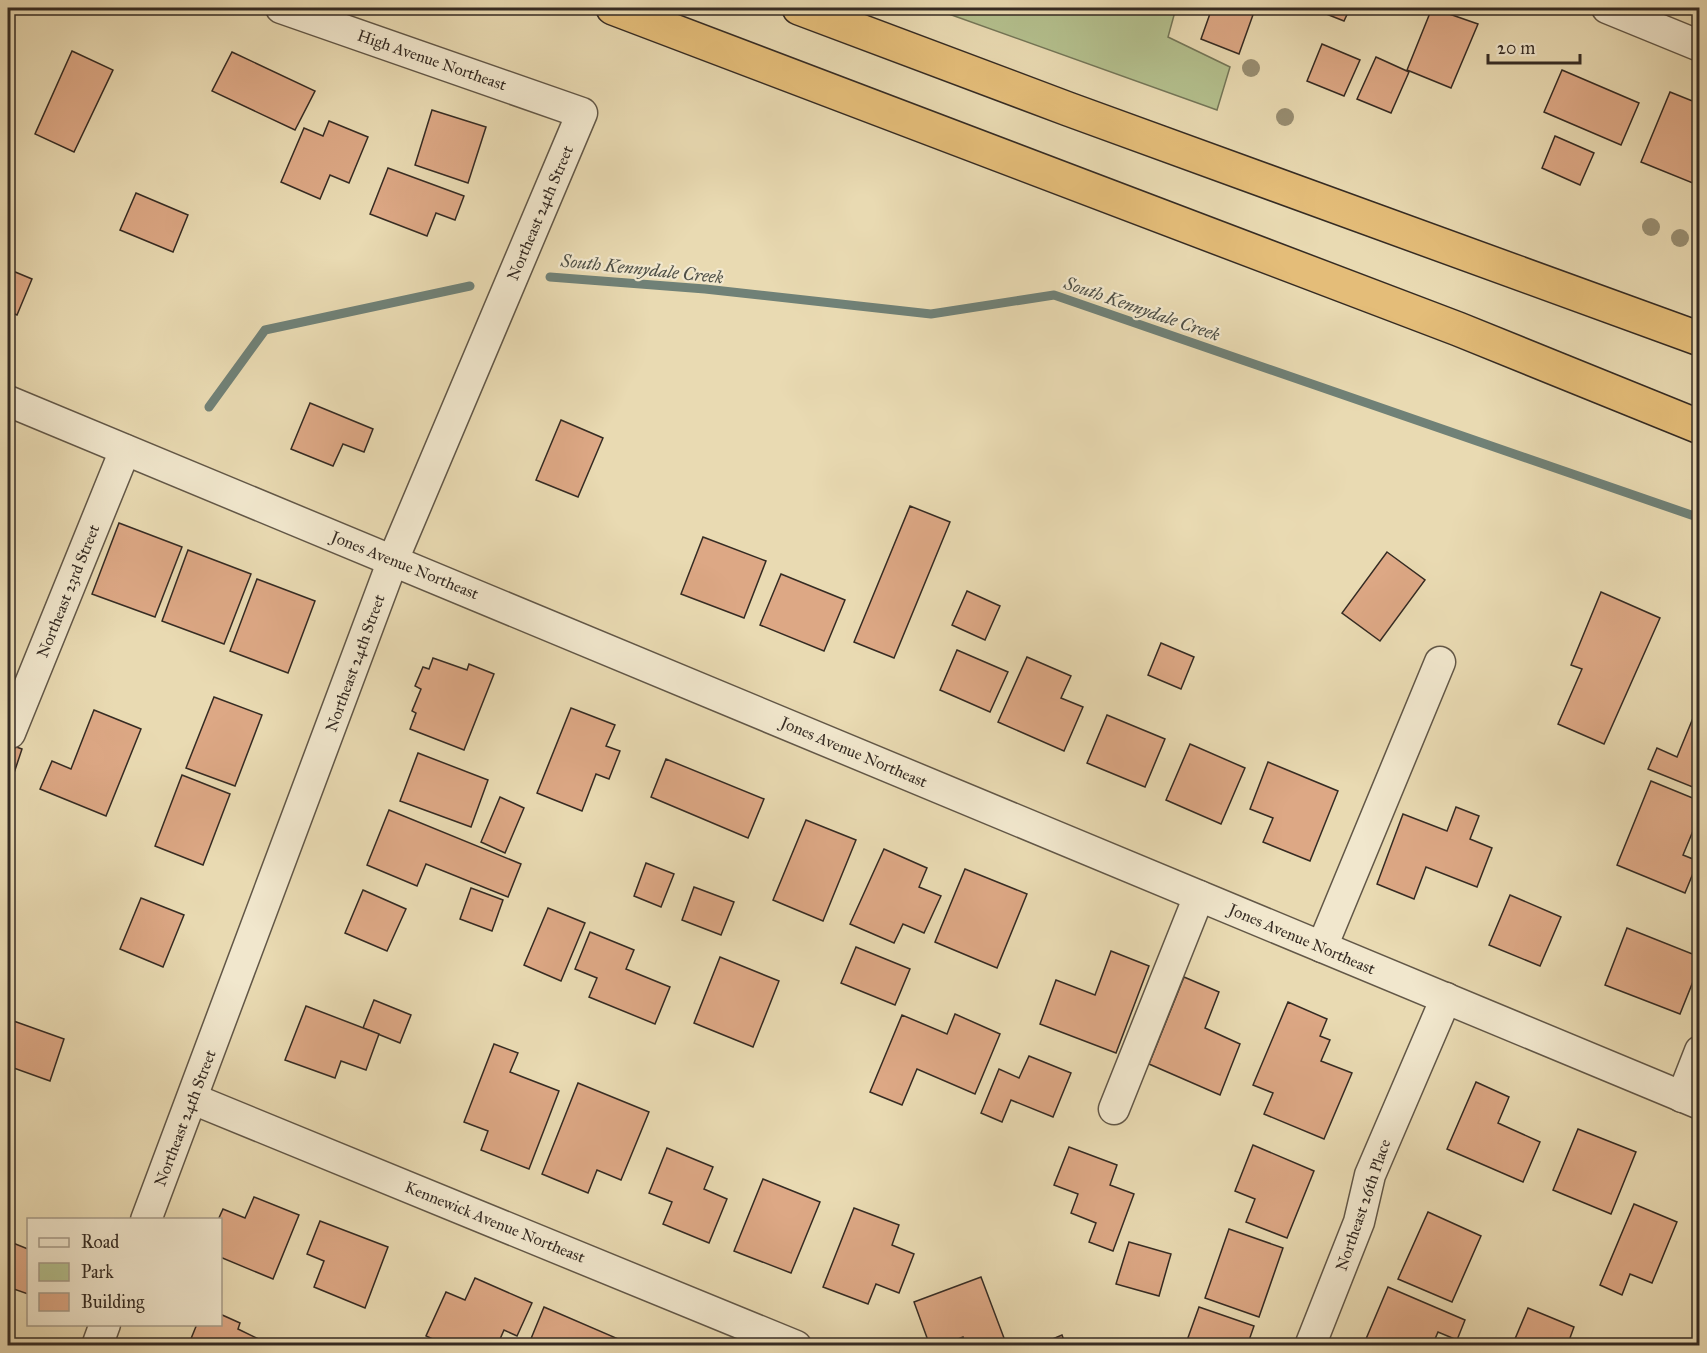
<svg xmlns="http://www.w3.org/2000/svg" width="1707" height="1353" viewBox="0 0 1707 1353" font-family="'IM FELL Great Primer',serif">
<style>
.green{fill:#b4c08e;stroke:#747658;stroke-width:1.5}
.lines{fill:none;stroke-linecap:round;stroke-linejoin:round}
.stream{stroke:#708177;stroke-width:9}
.building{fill:#dda885;stroke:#352b23;stroke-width:1.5}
.minor-casing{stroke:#625747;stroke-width:33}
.highway-casing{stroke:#352b23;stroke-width:36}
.minor{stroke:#f1e7cd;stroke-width:30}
.highway{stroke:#e4bd79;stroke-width:33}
.tree{fill:#988e72}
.labels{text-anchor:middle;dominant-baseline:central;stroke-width:4.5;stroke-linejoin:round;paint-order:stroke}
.street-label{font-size:16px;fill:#352b23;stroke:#f1e7cd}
.water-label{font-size:18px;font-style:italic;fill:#4e4f46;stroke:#f1e7cd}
</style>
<rect width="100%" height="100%" fill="#e9dab2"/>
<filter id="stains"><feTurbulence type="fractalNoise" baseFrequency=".00333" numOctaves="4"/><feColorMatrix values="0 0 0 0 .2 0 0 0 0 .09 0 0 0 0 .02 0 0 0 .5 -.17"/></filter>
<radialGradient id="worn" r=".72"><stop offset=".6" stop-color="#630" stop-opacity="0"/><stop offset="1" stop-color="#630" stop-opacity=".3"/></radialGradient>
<!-- green -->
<polygon class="green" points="932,8 1176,8 1168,37 1230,67 1217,110"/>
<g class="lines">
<!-- stream -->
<g class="stream">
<polyline points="550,277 705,289 931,314 1054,295 1700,518"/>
<polyline points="209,407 265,330 470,286"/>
</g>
</g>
<!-- building -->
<g class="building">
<polygon points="1212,8 1243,8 1254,12 1239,54 1201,39"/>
<polygon points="1311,8 1350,8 1344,21"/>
<polygon points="1432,8 1478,24 1451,88 1407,70"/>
<polygon points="1322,44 1360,60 1344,96 1307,81"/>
<polygon points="72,51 113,70 74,152 35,134"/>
<polygon points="232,52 315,91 295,130 212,91"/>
<polygon points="1376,57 1409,72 1391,113 1357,99"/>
<polygon points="1562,70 1639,103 1621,145 1544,112"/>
<polygon points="1670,92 1700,104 1700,114 1694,126 1700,128 1700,186 1641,162"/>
<polygon points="432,110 486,127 468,183 415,165"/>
<polygon points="329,121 368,137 349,183 330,175 320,199 281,182 304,128 323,136"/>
<polygon points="1555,136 1594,153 1580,185 1542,168"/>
<polygon points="388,168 464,196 455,220 436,213 427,236 370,214"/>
<polygon points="136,193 188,215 173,252 120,230"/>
<polygon points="8,269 32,279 17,315 8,311"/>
<polygon points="310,403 373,429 364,452 343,444 333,466 291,449"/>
<polygon points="561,420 603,438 578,497 536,480"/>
<polygon points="910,506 950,522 894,658 854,642"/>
<polygon points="119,523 182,547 155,617 92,594"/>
<polygon points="703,537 766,561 744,618 681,594"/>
<polygon points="188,550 251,574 224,644 162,621"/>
<polygon points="1387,552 1425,580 1380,641 1342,613"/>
<polygon points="781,574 845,600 824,651 760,625"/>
<polygon points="257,579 315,601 288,673 230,651"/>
<polygon points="967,591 1000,606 985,640 952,625"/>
<polygon points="1601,592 1660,618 1604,744 1558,724 1582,669 1571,665"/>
<polygon points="1161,643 1194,657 1181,689 1148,675"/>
<polygon points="957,650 1008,672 990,712 940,690"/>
<polygon points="1027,657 1071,676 1061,698 1083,707 1064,751 998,722"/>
<polygon points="433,658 467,670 469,664 494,674 464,750 410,729 416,713 412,711 421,689 415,686 423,667 429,669"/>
<polygon points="214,697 262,715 235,786 186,768"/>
<polygon points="1700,701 1700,790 1648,769 1657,748 1677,757"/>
<polygon points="571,708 615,725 606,746 620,751 609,779 596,774 582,811 537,793"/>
<polygon points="94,710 141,729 106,816 40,789 52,761 71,769"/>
<polygon points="1107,715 1165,739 1145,787 1087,763"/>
<polygon points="8,744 22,749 8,791"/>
<polygon points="1190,744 1245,768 1221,824 1166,800"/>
<polygon points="418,753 488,780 471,827 400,801"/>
<polygon points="666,759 764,799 748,838 651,797"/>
<polygon points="1268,762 1338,791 1310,861 1263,842 1273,818 1250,809"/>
<polygon points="182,775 230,794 203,865 155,846"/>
<polygon points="1651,781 1700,801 1700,814 1683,855 1698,861 1685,893 1617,865"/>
<polygon points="500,797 524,808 505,853 481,842"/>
<polygon points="1456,807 1479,816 1470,839 1492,848 1477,887 1426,867 1414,899 1377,884 1403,814 1447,831"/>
<polygon points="389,810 521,864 508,897 426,864 417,886 367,865"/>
<polygon points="806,820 856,840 823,921 773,900"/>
<polygon points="884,849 927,868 919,887 941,896 924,933 903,924 894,943 850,924"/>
<polygon points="646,863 674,874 661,907 634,896"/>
<polygon points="965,869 1027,894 997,968 935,942"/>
<polygon points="694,887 734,902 721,935 682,920"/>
<polygon points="471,888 503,900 492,931 460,919"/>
<polygon points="363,890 406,909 387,951 345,933"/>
<polygon points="1510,895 1561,917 1540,966 1489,945"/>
<polygon points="141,898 184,915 163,967 120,949"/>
<polygon points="548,908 585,923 561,981 524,965"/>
<polygon points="1627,928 1700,957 1700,964 1680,1014 1605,985"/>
<polygon points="590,932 634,950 626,969 670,987 655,1024 589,997 597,978 575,969"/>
<polygon points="856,947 910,969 895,1005 841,983"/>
<polygon points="1111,951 1149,966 1116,1053 1040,1024 1056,980 1095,995"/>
<polygon points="720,957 779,981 753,1047 694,1023"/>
<polygon points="1184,977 1219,992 1205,1028 1240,1044 1220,1095 1149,1064"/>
<polygon points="374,1000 411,1015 400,1043 363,1028"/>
<polygon points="1288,1002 1327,1019 1320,1036 1330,1040 1321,1061 1352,1073 1324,1139 1264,1114 1273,1093 1253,1085"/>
<polygon points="306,1006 379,1034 366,1070 341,1061 335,1078 285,1060"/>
<polygon points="955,1014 1000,1034 975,1094 917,1069 902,1105 870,1092 902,1015 947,1034"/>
<polygon points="8,1019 64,1039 50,1081 8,1066"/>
<polygon points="494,1044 518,1053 510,1072 559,1091 529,1169 481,1150 488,1131 464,1122"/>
<polygon points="1029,1056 1071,1073 1053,1117 1011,1100 1002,1122 981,1113 999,1069 1019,1078"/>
<polygon points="1476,1082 1509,1097 1498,1123 1540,1142 1523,1182 1447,1149"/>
<polygon points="578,1083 649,1112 621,1180 597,1170 588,1193 542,1174"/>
<polygon points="1578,1129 1636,1152 1611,1214 1553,1190"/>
<polygon points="1253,1145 1314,1171 1287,1238 1246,1222 1255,1199 1235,1191"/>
<polygon points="1069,1147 1117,1165 1110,1185 1134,1194 1113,1251 1089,1242 1096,1223 1071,1213 1078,1194 1054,1185"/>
<polygon points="667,1148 713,1167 704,1189 727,1199 709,1243 663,1224 672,1202 649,1193"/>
<polygon points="763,1179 820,1202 791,1273 734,1251"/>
<polygon points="254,1197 299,1215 273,1279 220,1257 220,1220 218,1220 223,1209 245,1218"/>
<polygon points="1634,1204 1677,1222 1652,1283 1630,1274 1622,1295 1600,1285"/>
<polygon points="854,1208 899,1225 892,1245 914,1254 899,1293 876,1284 868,1304 823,1287"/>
<polygon points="1428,1212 1481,1236 1452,1302 1398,1279"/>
<polygon points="320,1221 388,1247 365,1308 314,1287 324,1261 307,1254"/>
<polygon points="1229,1229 1283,1248 1259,1317 1205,1298"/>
<polygon points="8,1241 28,1249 28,1294 8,1287"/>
<polygon points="1129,1242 1171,1254 1159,1296 1116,1284"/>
<polygon points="981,1277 1007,1346 966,1346 963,1337 940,1346 930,1346 914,1302"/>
<polygon points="475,1278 532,1303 517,1336 504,1330 497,1346 448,1346 426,1336 446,1292 465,1300"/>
<polygon points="1388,1287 1465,1320 1457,1340 1438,1332 1432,1346 1363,1346"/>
<polygon points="544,1307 630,1344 629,1346 528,1346"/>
<polygon points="1199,1307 1254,1326 1247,1346 1185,1346"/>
<polygon points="1528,1308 1574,1327 1567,1346 1512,1346"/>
<polygon points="220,1314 240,1323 238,1329 273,1346 188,1346 197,1324 220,1324"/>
<polygon points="1062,1335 1066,1346 1036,1346"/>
</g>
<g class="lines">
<!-- minor casing -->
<g class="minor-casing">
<g id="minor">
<polyline points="1607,8 1700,46"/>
<polyline points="8,401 1700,1104"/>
<polyline points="10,733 125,450"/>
<polyline points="1322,947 1440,662"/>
<polyline points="1682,1097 1700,1051"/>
<polyline points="193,1099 796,1346"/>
<polyline points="1114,1109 1199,896"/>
<polyline points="146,1220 393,560 582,113 281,8"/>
<polyline points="97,1346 105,1324"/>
<polyline points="1310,1346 1359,1222 1370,1175 1446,998"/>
</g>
</g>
<!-- highway casing -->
<g class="highway-casing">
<g id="highway">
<polyline points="613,8 1458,329 1700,427"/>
<polyline points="799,8 1068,109 1700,339"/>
</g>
</g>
<!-- minor -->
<use href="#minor" class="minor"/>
<!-- highway -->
<use href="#highway" class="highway"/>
</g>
<!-- trees -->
<g class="tree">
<circle cx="1251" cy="68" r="9"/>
<circle cx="1285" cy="117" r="9"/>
<circle cx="1651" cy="227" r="9"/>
<circle cx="1680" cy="238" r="9"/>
</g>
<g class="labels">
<!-- street labels -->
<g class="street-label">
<text transform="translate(432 60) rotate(19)">High Avenue Northeast</text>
<text transform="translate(540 213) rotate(-67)">Northeast 24th Street</text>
<text transform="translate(405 565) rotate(22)">Jones Avenue Northeast</text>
<text transform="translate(68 591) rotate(-68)">Northeast 23rd Street</text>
<text transform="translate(355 663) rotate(-70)">Northeast 24th Street</text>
<text transform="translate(854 752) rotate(23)">Jones Avenue Northeast</text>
<text transform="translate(1302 939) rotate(23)">Jones Avenue Northeast</text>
<text transform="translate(185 1118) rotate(-69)">Northeast 24th Street</text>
<text transform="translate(1363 1205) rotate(-71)">Northeast 26th Place</text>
<text transform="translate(495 1222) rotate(22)">Kennewick Avenue Northeast</text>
</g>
<!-- water labels -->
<g class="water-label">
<text transform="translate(642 269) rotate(6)">South Kennydale Creek</text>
<text transform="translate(1142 309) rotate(19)">South Kennydale Creek</text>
</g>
</g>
<!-- margin -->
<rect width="1707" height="1353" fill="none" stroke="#e9dab2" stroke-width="30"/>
<rect x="9" y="9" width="1689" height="1335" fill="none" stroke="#352b23" stroke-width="3"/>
<rect x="15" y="15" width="1677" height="1323" fill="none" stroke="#352b23" stroke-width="1.5"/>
<!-- legend -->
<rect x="27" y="1218" width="195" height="108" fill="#f1e7cd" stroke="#a69c89" stroke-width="1.5"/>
<rect x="39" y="1238" width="30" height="9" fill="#f1e7cd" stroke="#a69c89" stroke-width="1.5"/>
<text x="81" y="1248" font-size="18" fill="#352b23">Road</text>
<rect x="39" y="1263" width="30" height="18" fill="#b4c08e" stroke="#a69c89" stroke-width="1.5"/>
<text x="81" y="1278" font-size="18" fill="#352b23">Park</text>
<rect x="39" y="1293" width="30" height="18" fill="#dda885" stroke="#a69c89" stroke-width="1.5"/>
<text x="81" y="1308" font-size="18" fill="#352b23">Building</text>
<!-- scale -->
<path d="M1488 54v9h92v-9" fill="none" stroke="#352b23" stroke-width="3"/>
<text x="1497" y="54" font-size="18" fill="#352b23" stroke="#f1e7cd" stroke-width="4.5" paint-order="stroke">20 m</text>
<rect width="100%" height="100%" filter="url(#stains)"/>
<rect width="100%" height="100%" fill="url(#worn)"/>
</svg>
